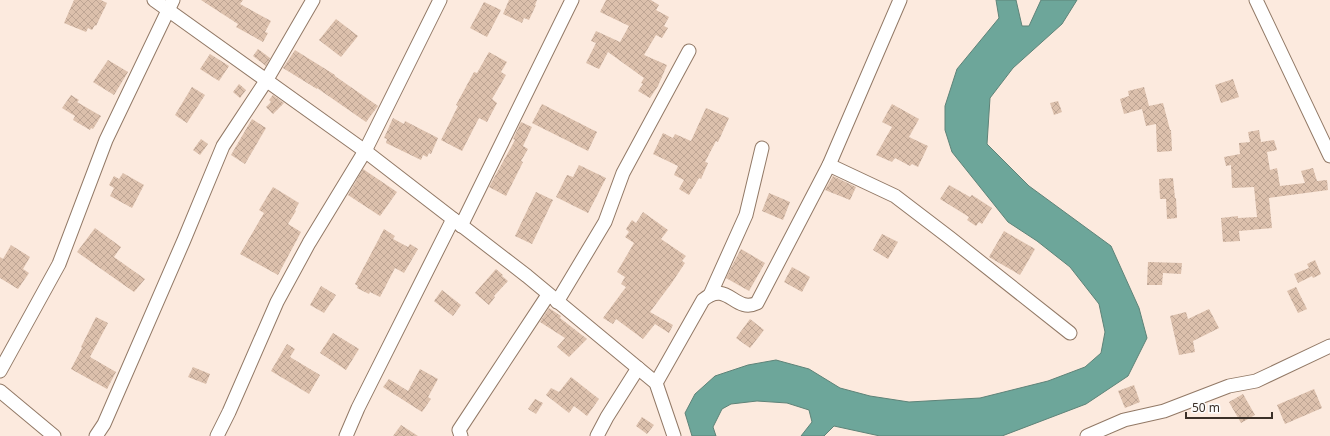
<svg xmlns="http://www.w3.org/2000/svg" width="1330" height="436" viewBox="0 0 1330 436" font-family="'Noto Sans',sans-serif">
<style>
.water{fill:#6da69a;stroke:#5e8378}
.building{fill:url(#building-cross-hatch)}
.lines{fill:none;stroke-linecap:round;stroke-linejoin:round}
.street-casing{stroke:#927966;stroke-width:15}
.street{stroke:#fff;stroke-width:13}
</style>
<defs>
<pattern id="building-cross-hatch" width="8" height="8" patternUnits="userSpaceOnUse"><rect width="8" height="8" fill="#dcc0ac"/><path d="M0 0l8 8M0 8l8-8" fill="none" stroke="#bea594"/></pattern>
</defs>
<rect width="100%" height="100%" fill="#fceade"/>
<!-- water -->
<polygon class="water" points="996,0 1016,0 1022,26 1029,26 1041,0 1077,0 1062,24 1013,68 990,98 987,144 1029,186 1111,246 1139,308 1147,338 1128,376 1086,404 1002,436 880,436 834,426 824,436 801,436 812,422 809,410 787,403 757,401 731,404 722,409 713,427 716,436 692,436 685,413 695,394 715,376 748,365 776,360 809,369 840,388 870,396 909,402 980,398 1048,381 1085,367 1101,353 1105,332 1099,304 1070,267 1037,241 1008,222 952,152 945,130 945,106 957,69 999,18"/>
<!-- building -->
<g class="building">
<polygon points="74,0 101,0 107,3 96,26 95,25 92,30 88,28 86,32 64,23"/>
<polygon points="201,0 243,0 240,4 271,21 265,32 268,33 263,42 236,27 238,24"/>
<polygon points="509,0 537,0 535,5 536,5 529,20 524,18 522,23 503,14"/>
<polygon points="606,0 651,0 659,5 656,10 669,17 664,26 668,28 662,38 656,35 644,55 667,65 658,86 650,98 638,91 643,84 641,83 644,78 608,52 599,69 586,63 596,43 591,41 596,31 620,42 629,26 600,12"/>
<polygon points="484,2 501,10 487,37 470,28"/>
<polygon points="336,19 358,36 341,57 319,40"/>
<polygon points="258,49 270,58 266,66 253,56"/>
<polygon points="295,50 335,75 335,76 378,106 366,122 317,88 317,89 283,68"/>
<polygon points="489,52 507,62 501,72 506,75 492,99 497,103 487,122 479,118 462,151 441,140 458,106 456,105 474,72 477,73"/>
<polygon points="210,54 229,66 219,81 200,69"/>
<polygon points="108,60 128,72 114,95 93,82"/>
<polygon points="1233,79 1239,97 1221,103 1215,85"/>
<polygon points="239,84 246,90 240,98 233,92"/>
<polygon points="192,87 205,95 187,123 175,115"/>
<polygon points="1144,87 1149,106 1163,103 1170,130 1171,130 1172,151 1157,152 1156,124 1146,126 1142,109 1124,114 1120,99 1129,96 1128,91"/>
<polygon points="71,95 79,100 77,102 101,116 93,129 91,128 90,130 73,120 75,116 62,108"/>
<polygon points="273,95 284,103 273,114 266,107 271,102 269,100"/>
<polygon points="1058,101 1062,112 1054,115 1050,103"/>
<polygon points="542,104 597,132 588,151 532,123"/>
<polygon points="892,104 919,119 909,137 928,146 918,167 912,164 910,166 895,158 892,162 876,155 892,127 882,122"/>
<polygon points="706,108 729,118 718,142 716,141 705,162 708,163 701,179 699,178 689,195 679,189 684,180 674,175 678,166 653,154 663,133 673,138 675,134 691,141"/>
<polygon points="393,118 404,124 405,121 438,138 431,154 429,153 427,157 423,155 421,160 386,143 387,139 384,138"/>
<polygon points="252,119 266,128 245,164 231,155"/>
<polygon points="521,122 532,127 523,146 528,149 521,161 523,162 506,196 489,187 515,140 513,139"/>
<polygon points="1259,130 1261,142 1274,140 1277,150 1267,152 1270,170 1277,168 1280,186 1305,183 1301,171 1313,168 1317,181 1327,180 1328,190 1269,198 1272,228 1239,231 1240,241 1223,242 1221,218 1238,216 1238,218 1257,217 1254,187 1232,188 1231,165 1226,166 1224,157 1240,154 1239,143 1250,142 1248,132"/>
<polygon points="201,139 208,144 200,155 193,150"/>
<polygon points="579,165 606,178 588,213 556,197 567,175 573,177"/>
<polygon points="363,169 397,192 380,216 348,195"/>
<polygon points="123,173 144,185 132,208 110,196 114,188 109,185 114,176 119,179"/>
<polygon points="833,176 856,187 850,200 825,190"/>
<polygon points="1173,178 1175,198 1176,198 1177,218 1167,219 1166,199 1160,199 1159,179"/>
<polygon points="949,185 970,197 972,195 992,208 982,224 979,222 976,226 967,220 969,217 940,199"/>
<polygon points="273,187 299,203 295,210 296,211 288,224 301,232 278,275 240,254 264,213 259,210"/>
<polygon points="536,192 553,200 532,244 515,236"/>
<polygon points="769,193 790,202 783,220 762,211"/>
<polygon points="643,212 668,230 661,239 686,256 682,261 685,263 671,284 650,312 673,325 669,333 655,324 643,339 616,319 613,324 603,318 626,287 621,284 625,277 617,272 634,243 625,237 629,232 626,229 632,220 636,223"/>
<polygon points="95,228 121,247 114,257 145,279 134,292 77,252"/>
<polygon points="384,229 395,236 393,239 408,247 410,244 418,249 404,273 395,268 380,297 370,292 369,294 357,288 358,286 355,284"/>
<polygon points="1004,231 1035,249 1020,275 989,257"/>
<polygon points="882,234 898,242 888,259 873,250"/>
<polygon points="11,245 30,257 23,269 29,273 18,289 0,278 0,257 3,259"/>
<polygon points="741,249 765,263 749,291 726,278 735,260"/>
<polygon points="1315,260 1321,274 1313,278 1312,276 1298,283 1294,274 1309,268 1307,264"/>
<polygon points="1148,262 1182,263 1181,274 1163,273 1162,285 1147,285"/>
<polygon points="792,267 810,277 802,292 784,282"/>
<polygon points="496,269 503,275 502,276 508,281 494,296 495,297 489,305 475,293"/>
<polygon points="321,286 336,295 324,313 310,305"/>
<polygon points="1296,287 1307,309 1298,313 1287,291"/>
<polygon points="442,290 461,305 453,316 434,301"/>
<polygon points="549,308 561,316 560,318 587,339 569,357 557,347 565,338 540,322"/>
<polygon points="1209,309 1219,328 1193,341 1195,352 1179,355 1170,316 1186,312 1188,319"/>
<polygon points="96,317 108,323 90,357 116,372 107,389 71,369 82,348 81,347"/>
<polygon points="750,319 764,330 750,348 736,338"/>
<polygon points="333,333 359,349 346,370 320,353"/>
<polygon points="287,344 295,349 290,357 320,375 309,394 271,371"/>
<polygon points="193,367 210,374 206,384 188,377"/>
<polygon points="420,369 438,379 428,397 431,399 422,412 383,387 389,379 408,391"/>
<polygon points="571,377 599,399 587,416 574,406 569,413 546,395 551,388 559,392"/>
<polygon points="1134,385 1140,402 1125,408 1118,391"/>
<polygon points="1314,389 1322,408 1285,424 1277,405"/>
<polygon points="1243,394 1255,415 1241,423 1229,402"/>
<polygon points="535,399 543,403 536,414 528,409"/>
<polygon points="642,417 654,425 647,434 636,426"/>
<polygon points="401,425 418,436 393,436"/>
</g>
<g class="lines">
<!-- street casing -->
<g class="street-casing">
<g id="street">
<polyline points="154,0 365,151 527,276 656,383 674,436"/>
<polyline points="1256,0 1330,156"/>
<polyline points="829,165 900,0"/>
<polyline points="461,226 572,0"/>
<polyline points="710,295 746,215 762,148"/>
<polyline points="557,302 605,222 623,173 689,51"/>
<polyline points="0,371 59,264 106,140 173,0"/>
<path d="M656,383L703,300C728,279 734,314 757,303L829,165L895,196L950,238L1070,333"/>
<polyline points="0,391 54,436"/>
<polyline points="96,436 104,424 184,240 223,146 266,81 313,0"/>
<polyline points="217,436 229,412 277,302 309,243 365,151 440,0"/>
<polyline points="346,436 358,408 453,219"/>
<polyline points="461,436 459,430 548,295"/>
<polyline points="597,436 607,417 638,368"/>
<polyline points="1087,436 1124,420 1164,411 1229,386 1256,381 1330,346"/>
</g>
</g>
<!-- street -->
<use href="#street" class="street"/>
</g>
<!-- scale -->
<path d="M1186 412v6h86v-6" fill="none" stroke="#3b3028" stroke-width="2"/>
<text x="1192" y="412" font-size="12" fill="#3b3028" stroke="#fbfbfb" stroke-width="3" paint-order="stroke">50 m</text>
</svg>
